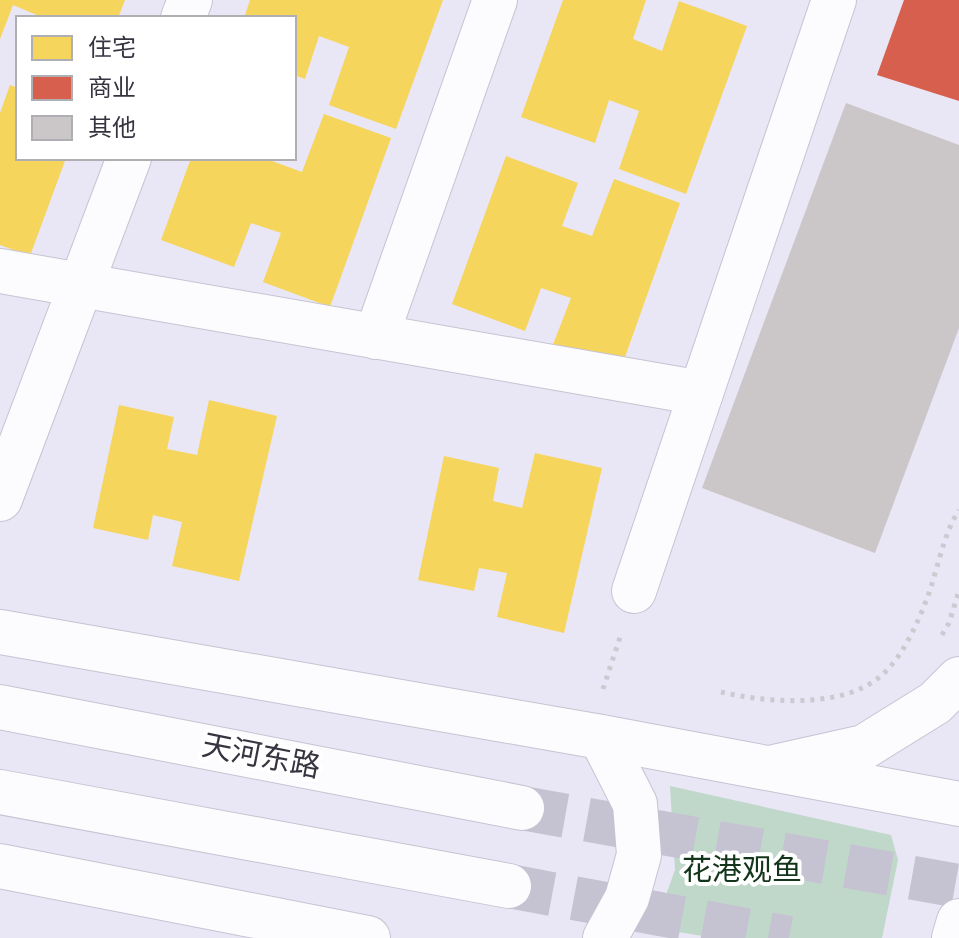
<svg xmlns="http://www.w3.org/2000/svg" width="959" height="938" viewBox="0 0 959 938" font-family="'Alegreya Sans','Noto Sans SC',sans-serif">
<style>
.green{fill:#c0d8c9}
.homes{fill:#f6d55c}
.shops{fill:#d6604d}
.building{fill:#cbc6c8}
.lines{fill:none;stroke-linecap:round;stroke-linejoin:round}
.highway-tunnel{stroke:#c5c2d2;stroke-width:44;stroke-dasharray:44 22;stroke-linecap:butt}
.street-casing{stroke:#c6c4d1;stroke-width:46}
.primary-casing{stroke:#c6c4d1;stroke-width:46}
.highway-casing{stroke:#c6c4d1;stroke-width:46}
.path{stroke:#cccad0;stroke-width:5;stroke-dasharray:4 6;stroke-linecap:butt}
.street{stroke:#fcfbfe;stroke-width:44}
.primary{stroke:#fcfbfe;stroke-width:44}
.highway{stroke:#fcfbfe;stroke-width:44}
.labels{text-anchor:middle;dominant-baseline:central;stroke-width:8;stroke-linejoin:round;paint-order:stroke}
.street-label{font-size:30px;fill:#373440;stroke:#fff}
.park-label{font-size:30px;fill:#13351b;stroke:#fff}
</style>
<rect width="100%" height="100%" fill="#e9e6f6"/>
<!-- green -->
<polygon class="green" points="670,786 891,835 898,860 882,938 715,938 654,928 675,870"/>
<!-- homes -->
<g class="homes">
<polygon points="0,0 125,0 118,18 44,18 13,5 0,39"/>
<polygon points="250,0 443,0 396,129 329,105 349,47 319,36 305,79 294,75 294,18 244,18"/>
<polygon points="563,0 646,0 633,39 662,51 679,1 747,26 686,194 619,169 639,111 609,100 595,143 521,117"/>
<polygon points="941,0 959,0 959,91 915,77"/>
<polygon points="10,85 18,88 18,158 66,158 30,256 0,245 0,113"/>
<polygon points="324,114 391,138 330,307 263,282 281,233 251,223 234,267 161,240 191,158 273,158 272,161 302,172"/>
<polygon points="506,156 578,183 562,226 592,236 614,179 680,203 620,371 552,347 571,298 541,288 525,331 452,304"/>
<polygon points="860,189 884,191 891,227 919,240 957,207 959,301 958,305 910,322 886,389 914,439 893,494 843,507 825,450 808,444 770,481 742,475 735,421 758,383 807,360 833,294 808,270 824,231"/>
<polygon points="209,400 277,416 239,581 172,566 182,522 153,515 148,540 93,528 119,405 174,417 167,449 197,455"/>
<polygon points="535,453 602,468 564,633 497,617 507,573 479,568 474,591 418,580 444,456 499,468 493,501 522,508"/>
</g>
<!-- shops -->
<polygon class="shops" points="904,0 959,0 959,101 877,75"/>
<!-- building -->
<polygon class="building" points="846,103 959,145 959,328 875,553 702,488"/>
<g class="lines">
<!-- highway-tunnel -->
<g class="highway-tunnel">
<polyline points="522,808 959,886"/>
<polyline points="509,886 789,938"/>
</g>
<!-- street casing -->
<g class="street-casing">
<g id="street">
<polyline points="183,18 190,0"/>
<polyline points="0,271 701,393"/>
<polyline points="376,337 495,0"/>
<polyline points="0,499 129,158"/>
<polyline points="634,591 834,0"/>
</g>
</g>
<!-- primary casing -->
<g class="primary-casing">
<g id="primary">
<polyline points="770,768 864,747 935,703 959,679"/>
<polyline points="954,938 959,921"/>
</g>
</g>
<!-- highway casing -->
<g class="highway-casing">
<g id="highway">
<polyline points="0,632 601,737 959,804"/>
<polyline points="0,707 522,808"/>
<polyline points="601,737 635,804 639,855 627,898 605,938"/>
<polyline points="0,792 509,886"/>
<polyline points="0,866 368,938"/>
</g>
</g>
<!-- path -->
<g class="path">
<polyline points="942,635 949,623 959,591"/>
<polyline points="603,689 621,634"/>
<path d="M721,692C764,702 826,707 866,686C898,670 916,627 928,596C938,568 943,535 959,510"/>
</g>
<!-- street -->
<use href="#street" class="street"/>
<!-- primary -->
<use href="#primary" class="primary"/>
<!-- highway -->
<use href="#highway" class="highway"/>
</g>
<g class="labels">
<!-- street labels -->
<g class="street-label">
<text transform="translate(261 757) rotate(11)">天河东路</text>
</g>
<!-- park labels -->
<g class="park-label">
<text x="742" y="871">花港观鱼</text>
</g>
</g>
<!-- legend -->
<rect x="16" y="16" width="280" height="144" fill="#ffffff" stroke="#afaeb3" stroke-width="2"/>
<rect x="32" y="36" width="40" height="24" fill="#f6d55c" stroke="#afaeb3" stroke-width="2"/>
<text x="88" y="56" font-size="24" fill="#373440">住宅</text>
<rect x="32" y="76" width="40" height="24" fill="#d6604d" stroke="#afaeb3" stroke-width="2"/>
<text x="88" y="96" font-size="24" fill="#373440">商业</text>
<rect x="32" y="116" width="40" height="24" fill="#cbc6c8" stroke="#afaeb3" stroke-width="2"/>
<text x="88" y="136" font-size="24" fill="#373440">其他</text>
</svg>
